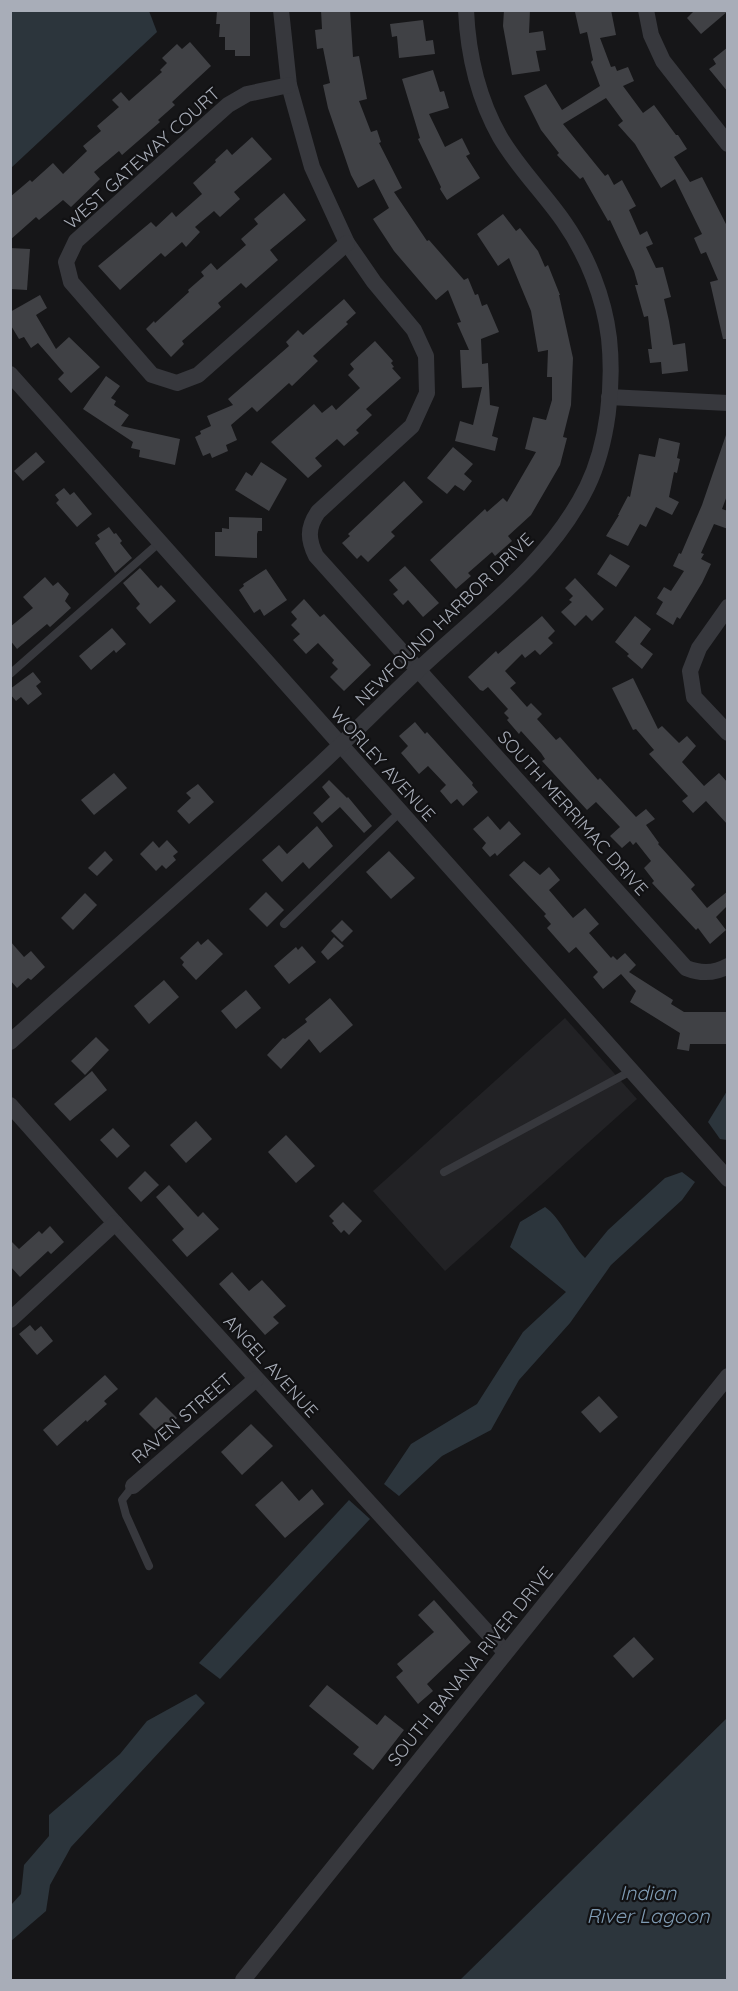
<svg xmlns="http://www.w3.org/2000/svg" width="738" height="1991" viewBox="0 0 738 1991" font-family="Quicksand,sans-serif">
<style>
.built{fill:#222225}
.water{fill:#2c353c}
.building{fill:#404145}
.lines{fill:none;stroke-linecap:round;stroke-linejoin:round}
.service{stroke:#37383d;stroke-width:8}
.minor{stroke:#37383d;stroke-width:16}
.labels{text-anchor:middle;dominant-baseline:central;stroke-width:4.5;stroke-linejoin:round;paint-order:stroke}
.street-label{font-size:18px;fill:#a8adb8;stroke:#111113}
.water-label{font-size:20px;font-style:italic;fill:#7f9bb3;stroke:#111113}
</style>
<rect width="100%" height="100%" fill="#161618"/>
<!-- built -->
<polygon class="built" points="565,1018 637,1099 445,1271 373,1191"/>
<!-- water -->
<g class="water">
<polygon points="11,10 149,11 157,32 11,168"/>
<polygon points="727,1091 727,1140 720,1139 708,1122"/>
<path d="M682,1172L695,1182L682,1200L611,1265L570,1323L519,1380L491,1430L442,1456L399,1496L384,1484L411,1444L477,1404L523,1332L566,1292L510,1247L520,1222L545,1207C561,1218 570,1243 585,1258L608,1230L665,1178Z"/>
<polygon points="349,1500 370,1519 220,1679 199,1663"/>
<polygon points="196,1694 205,1703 71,1847 50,1885 46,1911 11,1941 11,1905 21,1894 24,1865 49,1836 49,1815 120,1754 147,1721"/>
<polygon points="727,1718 727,1980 460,1980"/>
</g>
<!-- building -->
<g class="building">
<polygon points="321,10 350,10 353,57 359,56 367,99 359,101 371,132 377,130 381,142 379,143 402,188 394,192 427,241 429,240 464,280 468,278 475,295 478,294 482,306 487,304 499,332 481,339 482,364 488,363 490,405 499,407 492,436 498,438 495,451 455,441 460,421 473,425 482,387 462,388 460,350 469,350 457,323 461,322 448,290 436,300 394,251 373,219 389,208 374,179 358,188 351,175 328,108 323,85 330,83 323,48 317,49 315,30 322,29"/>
<polygon points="504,10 530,10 529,33 543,31 546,50 536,51 540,71 512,75 503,26"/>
<polygon points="584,10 611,10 616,35 600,38 611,67 615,66 617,71 628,67 634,81 623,86 643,113 654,105 676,135 678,135 687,149 674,157 690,182 702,177 728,228 728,339 723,339 710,282 718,280 706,252 701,254 694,238 702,234 675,179 661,188 635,144 618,125 623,121 606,98 563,124 605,176 608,174 614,185 622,180 636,206 629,210 640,235 647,231 653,244 646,247 656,268 663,267 671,297 664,299 669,321 673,345 685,343 688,371 662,374 661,362 650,363 648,349 652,349 648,316 644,317 635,285 638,285 634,271 610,220 608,221 583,177 580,179 557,155 559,153 541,130 524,96 546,84 562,110 600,86 591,62 593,60 587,32 580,34 575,12"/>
<polygon points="695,10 728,10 728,11 701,34 687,18"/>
<polygon points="217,11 250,11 250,56 235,56 235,50 225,50 225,37 219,37 220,24 216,24"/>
<polygon points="423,20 426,41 433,40 435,54 399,58 397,36 392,37 390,24"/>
<polygon points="190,42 211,66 172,102 175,105 158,120 160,122 122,155 119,151 94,172 100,179 71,207 63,200 39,220 36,217 10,240 10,197 30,180 32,182 53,163 63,174 87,151 83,146 101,131 97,126 119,107 112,100 121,92 129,101 162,72 160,70 167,63 162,58 177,44 182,49"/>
<polygon points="728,47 728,92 709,69 716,64 713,59"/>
<polygon points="433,70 440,92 444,91 449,108 429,114 445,147 462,138 470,154 466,156 480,178 447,200 440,189 441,187 418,139 420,138 402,79"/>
<polygon points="252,137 272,159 234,192 240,199 220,217 214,211 195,227 200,232 186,247 182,242 165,257 161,253 120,290 98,266 151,222 156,227 172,212 176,217 202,194 193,183 216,162 215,160 227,149 232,155"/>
<polygon points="284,193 306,220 270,250 278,260 246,288 241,283 218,303 221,307 182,341 184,344 171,357 146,329 154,321 155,323 189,292 188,290 204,276 201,272 211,263 217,270 246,245 241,239 258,224 254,219"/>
<polygon points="503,214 516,231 520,228 538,251 545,267 548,265 560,295 559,295 573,358 571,405 563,437 567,438 560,465 531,515 508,536 512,541 495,556 492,552 468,573 471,576 456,589 430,560 485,509 487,512 503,498 507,502 536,452 525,449 533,417 546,420 552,400 552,377 547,377 548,350 538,352 531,311 509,258 498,266 477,234"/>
<polygon points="10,248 30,249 27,290 10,289"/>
<polygon points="40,295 47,308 36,315 56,349 69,337 100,367 71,393 58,379 64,373 38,343 31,348 24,337 19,339 10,324 10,312"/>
<polygon points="344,299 356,313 346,322 348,324 313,356 318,361 292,386 289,383 257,412 252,407 231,425 237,440 226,445 228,451 212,458 210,453 203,456 195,437 201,434 200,431 211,426 207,416 233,405 228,399 289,346 286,342 298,330 303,335"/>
<polygon points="375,341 393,361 391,363 394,367 392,368 401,378 366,409 372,415 356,430 359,433 344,446 337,439 315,458 322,466 308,478 271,442 314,404 322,413 332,405 336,410 360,388 348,375 354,369 350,364"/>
<polygon points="106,376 120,386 111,398 116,401 114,405 129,415 121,426 180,439 175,465 139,457 140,450 131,448 133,442 83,409"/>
<polygon points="726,435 728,435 728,493 722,509 728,511 728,529 714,524 701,553 704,554 701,559 711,564 702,583 680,619 677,617 673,625 656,614 663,602 657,598 664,587 671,591 684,571 673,566 679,553 681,554 702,505"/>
<polygon points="659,438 680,443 677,458 680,459 677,473 674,472 669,497 679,502 672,515 656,507 646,527 640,524 628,546 606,536 619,515 618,515 628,496 630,497 639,454 655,457"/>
<polygon points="453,447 473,464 464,474 472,481 464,491 455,485 447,494 427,478"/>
<polygon points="36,452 45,462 23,481 14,471"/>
<polygon points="261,462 287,479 269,511 235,490 246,472 252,476"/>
<polygon points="404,481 423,502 391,532 395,536 368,562 361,555 357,559 342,543 350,536 348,534"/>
<polygon points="64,488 70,495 74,492 92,514 77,527 56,503 59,500 55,495"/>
<polygon points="229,517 262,518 262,531 258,531 257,534 257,558 215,556 215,532 222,532 222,528 229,529"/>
<polygon points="109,527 114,534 116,533 122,541 120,543 132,558 115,573 95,543 100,539 97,535"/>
<polygon points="610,554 630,566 616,587 597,574"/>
<polygon points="405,566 439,603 423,617 408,600 403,605 393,594 398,590 389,580"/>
<polygon points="140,568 158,588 161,585 176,601 150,624 136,608 140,604 123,583"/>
<polygon points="266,569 287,600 264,616 260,609 254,613 239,590 244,586 243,584"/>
<polygon points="45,577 53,586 58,582 69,594 65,601 71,608 50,627 47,624 17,649 10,640 10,627 33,608 23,597"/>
<polygon points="575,578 604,609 592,621 586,615 575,626 561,612 572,602 569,600 573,596 565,588"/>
<polygon points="304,599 320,617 324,614 371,665 344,691 330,677 338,669 332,663 334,660 318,643 306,654 293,640 300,634 291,625 297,619 291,612"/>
<polygon points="542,616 555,631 548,638 553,643 540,655 535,650 525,658 522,654 505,671 516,683 510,688 527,707 531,703 542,714 537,719 556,740 560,737 598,780 600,778 636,817 646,809 655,819 646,825 659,843 658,844 695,885 691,889 707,908 728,891 728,905 716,917 726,930 710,944 698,928 696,930 652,883 654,881 644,868 651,861 636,842 633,845 630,841 622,848 610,836 620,827 596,802 587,810 542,761 545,759 541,753 521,731 519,734 507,720 509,718 504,713 508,709 488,687 483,691 480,690 468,677 496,651 498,654"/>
<polygon points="635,616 651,629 640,644 653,654 642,669 627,656 629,654 615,642"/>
<polygon points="112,628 126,644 116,653 114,650 91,670 79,656"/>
<polygon points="33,672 41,682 36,686 42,694 28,705 21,697 16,701 10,694 10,689"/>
<polygon points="633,678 658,729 662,726 679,743 687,736 696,746 682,762 704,786 719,773 728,783 728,825 706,801 693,813 682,801 688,796 649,754 654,750 636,729 633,730 612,688"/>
<polygon points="415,722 425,734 427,732 473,783 472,785 478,792 463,806 457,799 451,804 440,791 446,785 428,766 419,774 401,753 408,746 399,736"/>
<polygon points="114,773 127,788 94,815 81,800"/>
<polygon points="329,780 347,798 348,797 372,826 364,833 340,807 322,823 313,813 330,797 322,787"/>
<polygon points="198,784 214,802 189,824 177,811 191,798 186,793"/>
<polygon points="488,816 500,830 509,821 521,834 497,856 495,853 490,857 482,848 486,843 473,829"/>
<polygon points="317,826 333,846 309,869 303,862 282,882 262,860 279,845 287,854"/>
<polygon points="167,840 178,852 173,856 176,860 166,869 162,865 156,871 140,854 153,841 159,848"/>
<polygon points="105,851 113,860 97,876 88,868"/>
<polygon points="389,851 415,878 391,899 366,872"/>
<polygon points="524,861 540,875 549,867 560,880 549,890 573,918 585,908 599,924 589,933 611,958 613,956 617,960 625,953 636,965 629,972 673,1000 671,1004 684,1012 728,1012 728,1044 690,1044 689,1051 677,1049 680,1033 630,1002 636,991 621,974 603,989 593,977 598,972 576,947 569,953 547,928 551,924 544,916 546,914 509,875"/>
<polygon points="266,892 284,910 267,927 249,909"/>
<polygon points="85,893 97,905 73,930 61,918"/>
<polygon points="342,920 353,931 342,942 331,931"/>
<polygon points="334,937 344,946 328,960 321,952"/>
<polygon points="208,939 223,954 196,980 182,965 184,962 180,958 198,941 201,945"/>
<polygon points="10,941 24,957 31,951 45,967 31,980 28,978 17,988 10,980"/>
<polygon points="302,946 316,962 289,984 274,966 296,947 298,950"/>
<polygon points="164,980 179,997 149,1024 134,1006"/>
<polygon points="246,990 261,1008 236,1029 221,1011"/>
<polygon points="330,998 353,1025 320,1053 309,1039 281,1069 267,1055 283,1038 285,1039 307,1022 305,1019"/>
<polygon points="96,1037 109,1050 85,1075 71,1061"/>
<polygon points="92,1071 107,1090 70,1121 54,1104"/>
<polygon points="196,1121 212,1139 186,1163 170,1145"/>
<polygon points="113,1128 130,1146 117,1158 100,1140"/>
<polygon points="286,1135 315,1166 296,1183 268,1152"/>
<polygon points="145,1171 159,1185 141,1202 128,1188"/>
<polygon points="169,1185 198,1217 203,1212 219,1229 187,1257 172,1240 184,1229 156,1197"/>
<polygon points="343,1202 362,1221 349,1235 344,1230 341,1233 332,1223 334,1221 329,1216"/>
<polygon points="50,1226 64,1242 51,1254 48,1251 20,1277 10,1266 10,1240 19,1249 39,1231 42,1234"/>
<polygon points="232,1272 249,1291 262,1280 286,1306 273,1317 279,1323 265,1335 219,1284"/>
<polygon points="30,1325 35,1331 41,1326 53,1341 37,1355 19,1334"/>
<polygon points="105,1375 118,1389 104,1401 107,1404 87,1422 86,1420 57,1446 43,1430"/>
<polygon points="599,1396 618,1417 600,1433 581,1412"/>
<polygon points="156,1397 177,1418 160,1435 139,1414"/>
<polygon points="251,1424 273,1446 242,1475 221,1452"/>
<polygon points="282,1481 299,1501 312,1489 324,1504 285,1538 255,1505"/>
<polygon points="434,1600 471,1642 427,1684 433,1691 418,1704 396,1677 403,1671 397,1664 434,1632 418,1615"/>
<polygon points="634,1637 654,1659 633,1678 613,1656"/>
<polygon points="327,1685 377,1725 385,1715 404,1730 373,1770 353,1754 359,1747 309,1706"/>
</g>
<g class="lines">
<!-- service -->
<g class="service">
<polyline points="10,674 160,542"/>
<polyline points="284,924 400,812"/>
<polyline points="444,1172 631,1071"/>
<polyline points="133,1486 122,1500 126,1515 149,1566"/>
</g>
<!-- minor -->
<g class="minor">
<path d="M281,10L289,85L312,167L347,243L374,282L414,330L426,356L427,393L412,426L318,512C307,528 308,540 316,556L686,968C701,974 714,974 728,966"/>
<polyline points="646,10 651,35 663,61 728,144"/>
<polyline points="289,85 247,94 228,105 76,241 66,262 71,282 152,375 177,383 198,375 347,243"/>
<polyline points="10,374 728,1179"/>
<polyline points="609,397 728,403"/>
<polyline points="728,607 699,648 690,671 694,697 728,733"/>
<path d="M10,1042C111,952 213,863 312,772C348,739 382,704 417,671C477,614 549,564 587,487C608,444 614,385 609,338C604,297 587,255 564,222C544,193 518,168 500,137C478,98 468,55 466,10"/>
<polyline points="10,1105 115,1223 505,1652"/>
<polyline points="10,1320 115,1223"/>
<polyline points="133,1486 256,1379"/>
<polyline points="243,1980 728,1376"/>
</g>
</g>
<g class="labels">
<!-- street labels -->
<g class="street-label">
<text transform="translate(142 158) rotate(-42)">WEST GATEWAY COURT</text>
<text transform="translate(444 619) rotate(-44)">NEWFOUND HARBOR DRIVE</text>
<text transform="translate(383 764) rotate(48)">WORLEY AVENUE</text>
<text transform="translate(573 813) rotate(48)">SOUTH MERRIMAC DRIVE</text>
<text transform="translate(271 1366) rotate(48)">ANGEL AVENUE</text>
<text transform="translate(182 1418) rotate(-41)">RAVEN STREET</text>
<text transform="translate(470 1666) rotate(-51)">SOUTH BANANA RIVER DRIVE</text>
</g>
<!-- water labels -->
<g class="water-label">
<text x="648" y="1892">Indian<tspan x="648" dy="23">River Lagoon</tspan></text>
</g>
</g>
<!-- border -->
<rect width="738" height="1991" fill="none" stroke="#a8adb8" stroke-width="24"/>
</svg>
